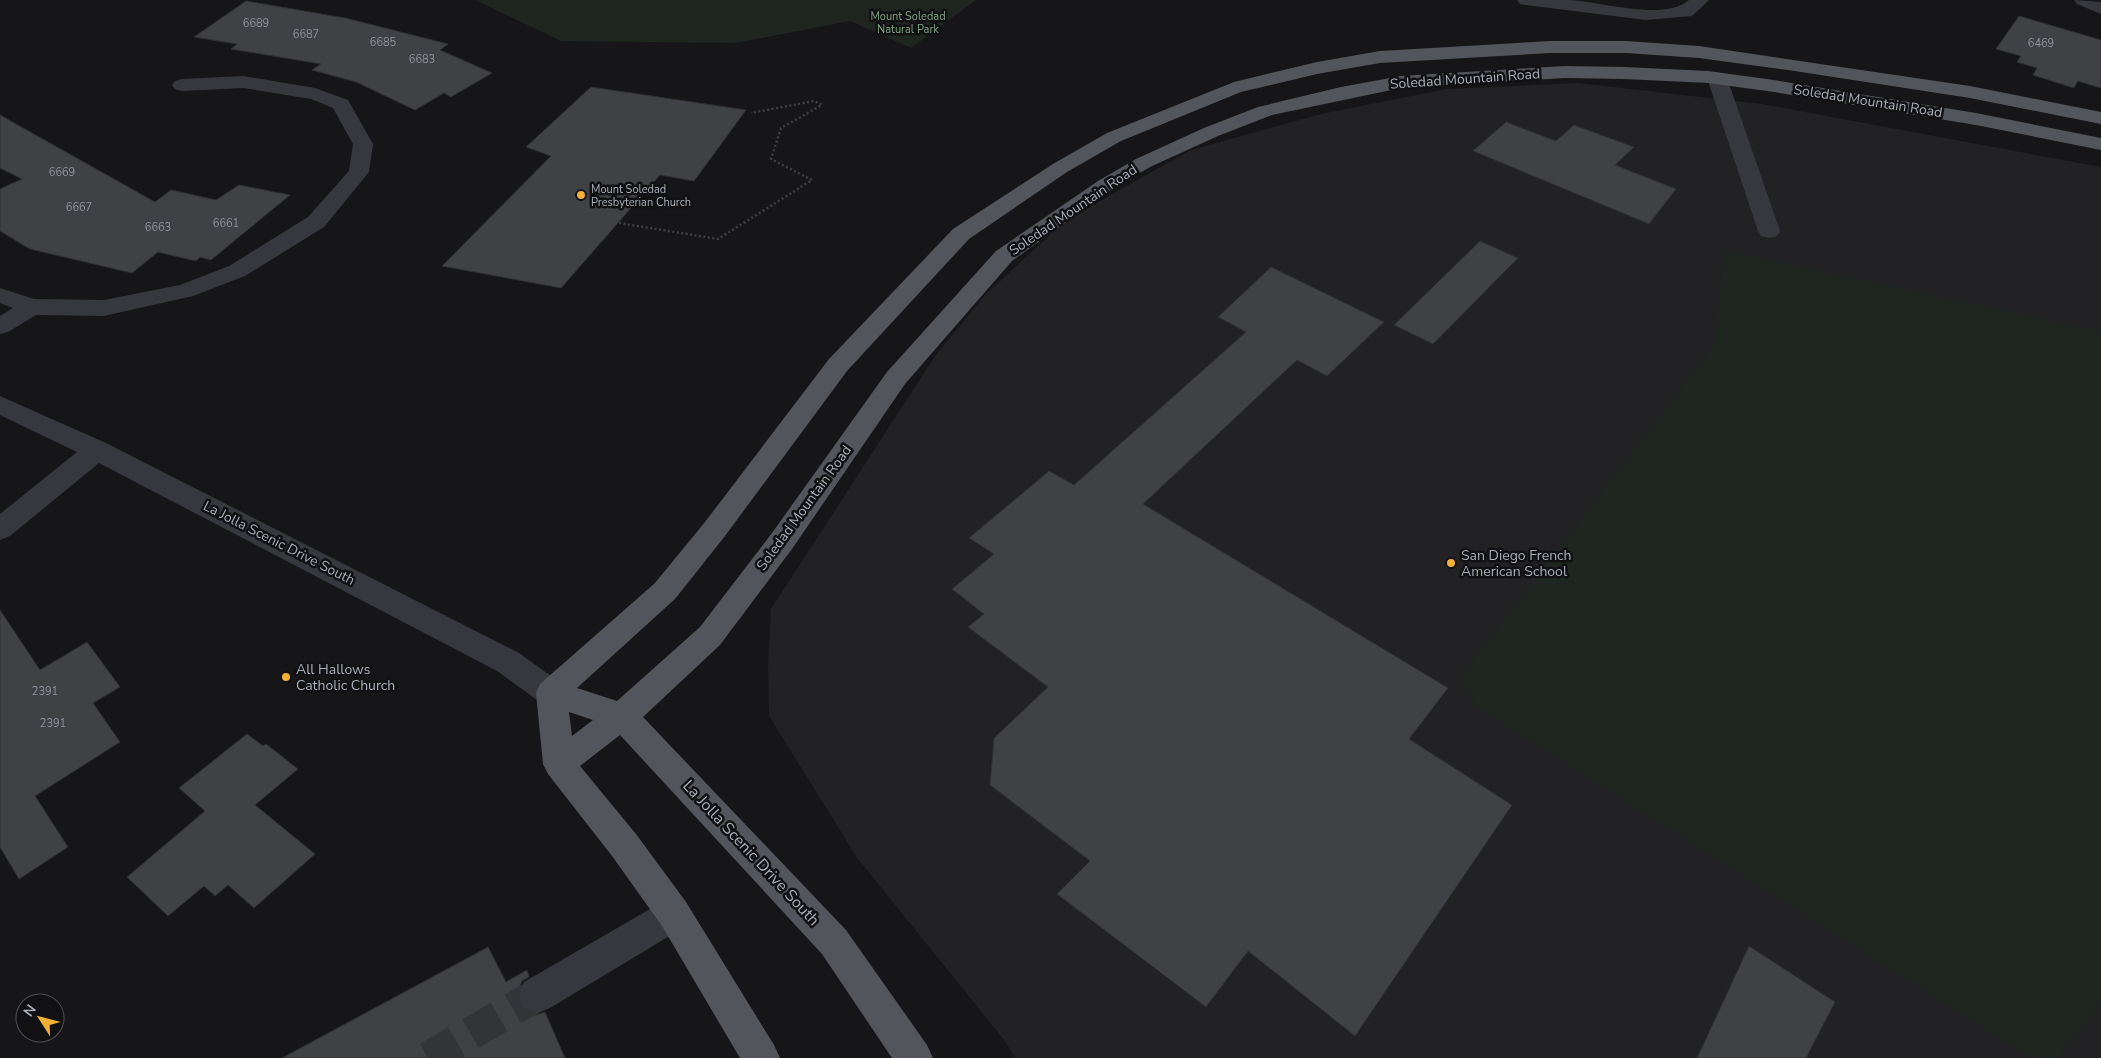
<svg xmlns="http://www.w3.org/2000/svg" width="2101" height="1058" viewBox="0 0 2101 1058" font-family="'Nunito Sans',sans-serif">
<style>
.built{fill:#222225}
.green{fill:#1e261f}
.building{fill:#404145;stroke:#303034}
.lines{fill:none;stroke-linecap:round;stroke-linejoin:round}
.minor-tunnel{stroke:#333438;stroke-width:33;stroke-dasharray:33 16;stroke-linecap:butt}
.path{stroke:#3d3f44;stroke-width:2.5;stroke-dasharray:2 2.5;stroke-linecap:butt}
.minor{fill:#37383d;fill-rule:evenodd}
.major{fill:#53555c;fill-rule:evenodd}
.poi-dot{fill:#f2b134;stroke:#111113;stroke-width:2}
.labels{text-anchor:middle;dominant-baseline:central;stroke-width:5;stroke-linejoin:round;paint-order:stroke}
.far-park-label{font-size:11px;fill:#7fa381;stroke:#111113}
.number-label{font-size:11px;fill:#8e929b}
.far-poi-label{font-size:11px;fill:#a8adb8;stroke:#111113;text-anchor:start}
.street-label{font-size:14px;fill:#a8adb8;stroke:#111113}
.poi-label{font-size:14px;fill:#a8adb8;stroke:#111113;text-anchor:start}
.near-street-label{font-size:16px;fill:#a8adb8;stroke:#111113}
</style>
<rect width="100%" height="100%" fill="#161618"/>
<!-- built -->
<polygon class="built" points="1578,83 1762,104 2101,167 2101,1058 1015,1058 1005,1041 858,859 769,716 768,665 771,609 935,356 986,294 1066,220 1191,150 1321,114 1447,89"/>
<!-- green -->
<g class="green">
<polygon points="475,0 976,0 911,48 850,21 736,43 561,41"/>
<polygon points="1724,250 2101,331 2101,1003 2059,1058 2031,1058 1477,707 1459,678 1715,343"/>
</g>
<!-- building -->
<g class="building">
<polygon points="246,1 345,18 448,44 440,50 492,73 451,97 444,93 415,110 356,82 312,70 321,64 231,49 237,44 194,37"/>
<polygon points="2019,16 2101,40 2101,88 2078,81 2074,88 2033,75 2037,68 2017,62 2021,56 1996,49"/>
<polygon points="591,87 746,110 694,181 660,175 561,288 442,266 551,156 526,147"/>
<polygon points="0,115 155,202 171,190 216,200 239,185 290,195 211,260 200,257 196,261 158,252 132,273 30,249 0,231 0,189 22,179 0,168"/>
<polygon points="1506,122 1556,141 1574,125 1634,147 1615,165 1676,189 1649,224 1473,151"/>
<polygon points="1480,241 1518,258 1433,344 1394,325"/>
<polygon points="1271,267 1384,322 1327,376 1297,360 1143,504 1448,688 1409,739 1512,805 1355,1036 1248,951 1206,1007 1057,894 1090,861 990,785 994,738 1048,687 968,627 984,614 952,589 994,554 969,538 1049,471 1074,485 1246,332 1218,317"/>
<polygon points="0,610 40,670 87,642 120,687 93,703 120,742 35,796 68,847 19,879 0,847"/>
<polygon points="247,734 263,746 266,744 298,769 255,805 315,854 254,908 228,885 215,896 204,886 168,916 127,877 205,811 179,788"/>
<polygon points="1749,946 1835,1002 1806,1058 1697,1058"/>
<polygon points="488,947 506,982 527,970 529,977 522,981 517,994 522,1009 536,1015 545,1012 565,1058 282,1058"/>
</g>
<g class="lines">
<!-- minor-tunnel -->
<polyline class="minor-tunnel" points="428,1058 537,995"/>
<!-- path -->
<polyline class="path" points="619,223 718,239 812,180 771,159 781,128 822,105 814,101 751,113"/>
<!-- minor -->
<g class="minor">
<path d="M1517,0C1534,0 1551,0 1568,0C1600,1 1664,22 1689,0H1709L1692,16L1646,20L1526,5L1520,4Z"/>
<polygon points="2074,0 2101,2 2101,14 2077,4"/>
<polygon points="1717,72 1724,74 1727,78 1780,231 1777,236 1769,238 1761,236 1758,231 1707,78 1710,74"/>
<polygon points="243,76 315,88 348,100 373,144 369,172 324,227 245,276 193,296 104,316 36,315 8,332 0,334 0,316 13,308 0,303 0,288 34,299 104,300 180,285 229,266 308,217 349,171 353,144 333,108 311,99 243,88 182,91 175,89 172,85 175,81 182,79"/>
<polygon points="0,396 106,443 519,653 562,684 566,693 562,702 551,706 540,702 497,671 99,463 10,536 0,540 0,514 77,452 0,415"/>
<polygon points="674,897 686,902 691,914 686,926 550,1008 537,1013 524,1008 519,995 524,982 662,902"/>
</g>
<!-- major -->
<path class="major" d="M1550,41H1626L1699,46L1970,86L2101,112V124L1970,98L1788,70L1699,58L1626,53H1550L1380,63L1317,74L1241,92L1121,141L1067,172L969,239L847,371L725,536L675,599L577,688L617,701L700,627L772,533L887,372L996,251L1098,181L1136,159L1204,128L1258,107L1341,87L1401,76L1564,66L1624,67L1708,71L1774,80L1976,113L2101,138V150L1976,125L1774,92L1708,83L1624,79L1564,78L1401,88L1272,115L1218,136L1150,167L1112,189L1012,261L905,384L792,549L720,645L643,717L846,930L927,1045L933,1058H892L822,954L620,735L580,766L636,834L686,902L774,1045L780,1058H740L662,926L612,856L548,774L543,764L536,693L540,684L655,583L705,522L829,359L953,229L1053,164L1107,133L1234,82L1317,62L1380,51ZM569,712L593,720L572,736Z"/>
</g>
<!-- markers -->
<g class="poi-dot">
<circle cx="581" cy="195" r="5"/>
<circle cx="1451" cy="563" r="5"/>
<circle cx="286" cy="677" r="5"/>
</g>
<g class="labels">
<!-- far-park labels -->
<g class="far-park-label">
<text x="908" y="16">Mount Soledad<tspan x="908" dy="13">Natural Park</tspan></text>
</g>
<!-- number labels -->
<g class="number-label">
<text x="256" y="23">6689</text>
<text x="306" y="34">6687</text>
<text x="383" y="42">6685</text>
<text x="2041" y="43">6469</text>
<text x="422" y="59">6683</text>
<text x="62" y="172">6669</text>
<text x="79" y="207">6667</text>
<text x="226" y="223">6661</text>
<text x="158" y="227">6663</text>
<text x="45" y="691">2391</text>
<text x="53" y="723">2391</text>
</g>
<!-- far-poi labels -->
<g class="far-poi-label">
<text x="591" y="189">Mount Soledad<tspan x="591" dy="13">Presbyterian Church</tspan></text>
</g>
<!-- street labels -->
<g class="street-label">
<text transform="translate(1465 79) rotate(-4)">Soledad Mountain Road</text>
<text transform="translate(1868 101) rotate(9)">Soledad Mountain Road</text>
<text transform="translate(1073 210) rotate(-34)">Soledad Mountain Road</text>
<text transform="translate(804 508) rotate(-54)">Soledad Mountain Road</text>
<text transform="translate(279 543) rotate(27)">La Jolla Scenic Drive South</text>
</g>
<!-- poi labels -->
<g class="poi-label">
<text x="1461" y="555">San Diego French<tspan x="1461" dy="16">American School</tspan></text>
<text x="296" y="669">All Hallows<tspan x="296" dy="16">Catholic Church</tspan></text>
</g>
<!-- near-street labels -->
<g class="near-street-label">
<text transform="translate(751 853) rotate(47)">La Jolla Scenic Drive South</text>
</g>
</g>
<!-- north arrow -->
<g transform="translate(40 1018) rotate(306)"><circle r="24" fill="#111113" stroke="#4d4f55"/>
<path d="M0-4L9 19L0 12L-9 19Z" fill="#f2b134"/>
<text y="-8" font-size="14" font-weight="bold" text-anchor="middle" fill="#a8adb8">N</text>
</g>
</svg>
